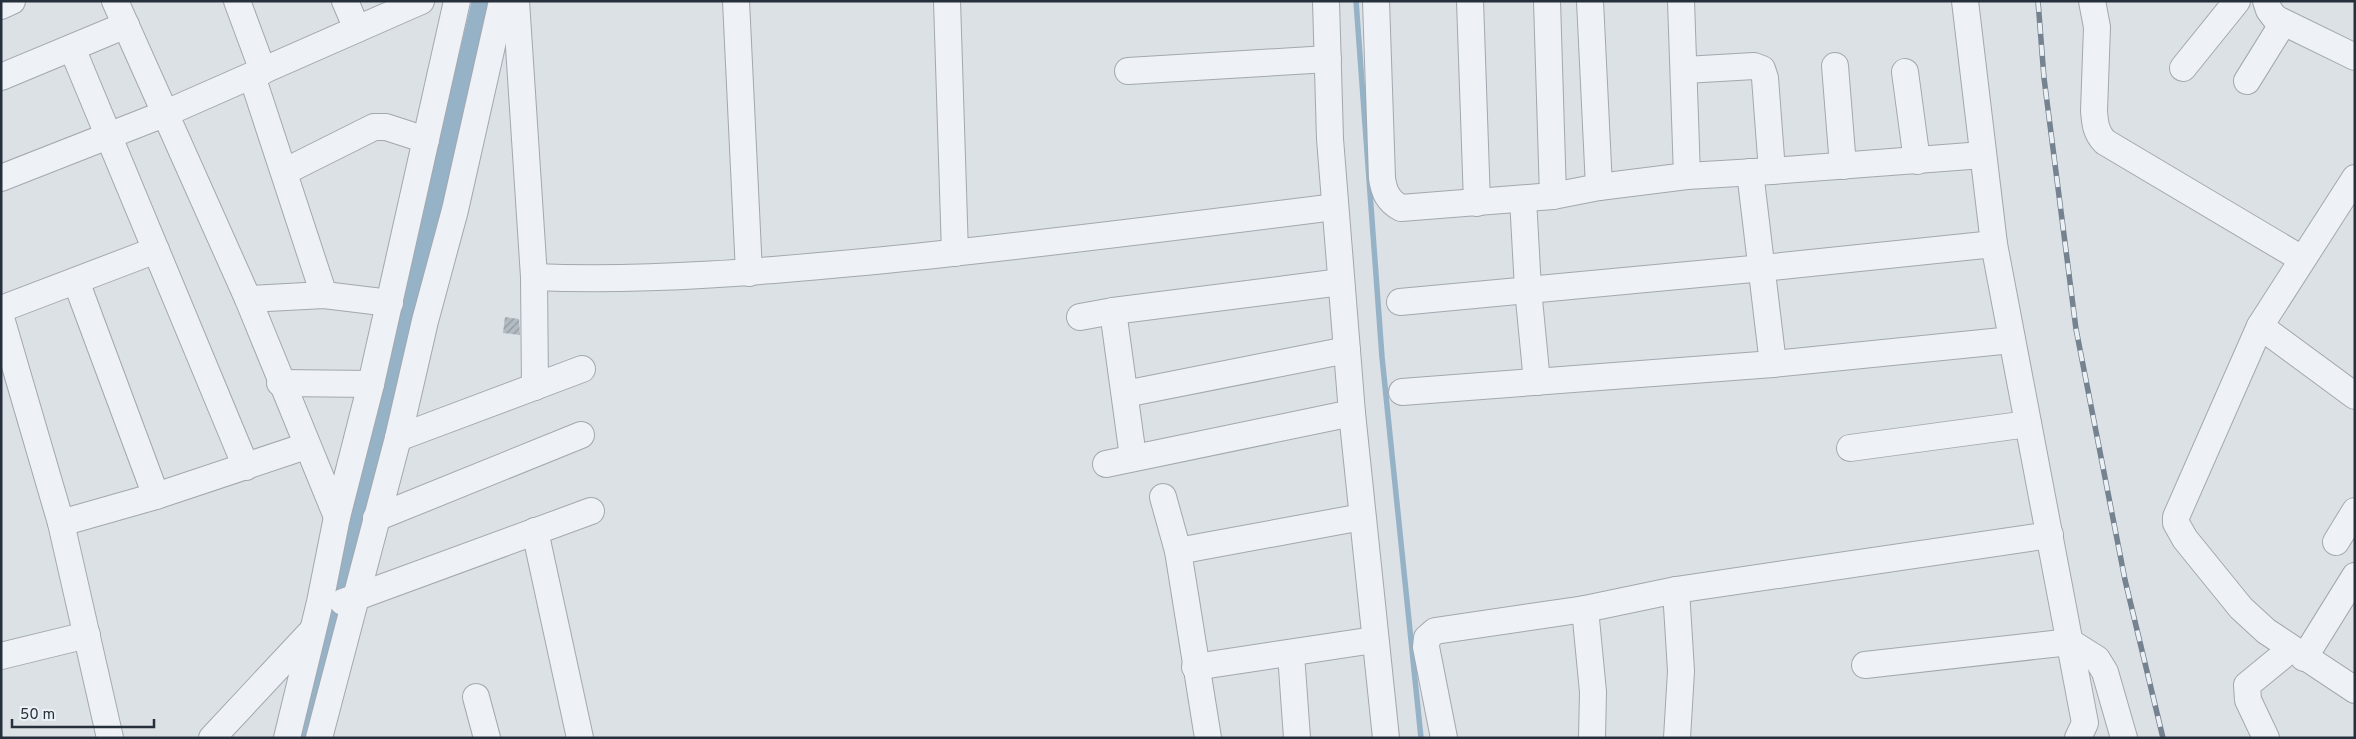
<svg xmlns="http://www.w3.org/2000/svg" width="2356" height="739" viewBox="0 0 2356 739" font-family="Overpass,sans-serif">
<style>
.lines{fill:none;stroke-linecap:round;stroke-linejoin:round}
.stream{stroke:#96b2c7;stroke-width:5.5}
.canal{stroke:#96b2c7;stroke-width:20}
.building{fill:url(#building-hatch)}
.minor-casing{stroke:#a2a8b0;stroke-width:28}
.minor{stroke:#eef1f5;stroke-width:26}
.rail-casing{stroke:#758290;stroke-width:5.5}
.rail{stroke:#ebf0f4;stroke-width:4;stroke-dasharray:11;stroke-linecap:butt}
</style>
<defs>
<pattern id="building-hatch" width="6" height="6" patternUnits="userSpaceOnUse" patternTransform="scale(1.25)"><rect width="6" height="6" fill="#b3bbc3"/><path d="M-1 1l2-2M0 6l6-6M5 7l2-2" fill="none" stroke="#9198a0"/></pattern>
</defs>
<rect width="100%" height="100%" fill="#dce1e6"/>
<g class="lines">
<!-- stream -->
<polyline class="stream" points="1356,1 1382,357 1421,738"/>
<!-- canal -->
<polyline class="canal" points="305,738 482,1"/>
</g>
<!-- building -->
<polygon class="building" points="505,317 519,319 520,335 503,333"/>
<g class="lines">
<!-- minor casing -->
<g class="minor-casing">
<g id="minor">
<polyline points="115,1 248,299 337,517"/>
<polyline points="237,1 263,71"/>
<polyline points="345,1 357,29"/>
<polyline points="516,1 534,277 535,387"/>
<polyline points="736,1 749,273"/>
<polyline points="947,1 955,253"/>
<polyline points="1326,1 1330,139 1352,413 1386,738"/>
<path d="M1376,1L1382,178C1384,192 1388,201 1401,208L1553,196L1599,187L1687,176L1772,171L1983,155"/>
<polyline points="1470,1 1477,203"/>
<polyline points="1547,1 1553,196"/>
<polyline points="1590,1 1599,187"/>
<polyline points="1681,1 1687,176"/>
<polyline points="1965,1 1994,244 2085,723 2078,738"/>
<path d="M2092,1L2097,27L2094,111C2095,124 2096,133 2105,142L2302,259"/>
<polyline points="2266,1 2269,10 2275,18 2355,57"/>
<polyline points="1,6 12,1"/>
<polyline points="72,48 246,467"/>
<polyline points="1835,66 1843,166"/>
<polyline points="2183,68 2237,1"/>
<polyline points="1685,70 1754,66 1762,69 1765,78 1772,171"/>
<polyline points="1128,71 1328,59"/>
<polyline points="1905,72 1917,161"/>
<polyline points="252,76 324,295"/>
<polyline points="1,77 126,25"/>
<polyline points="2247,81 2283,23"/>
<polyline points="284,172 374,127 386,127 426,140"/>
<polyline points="1750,172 1773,364"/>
<polyline points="1,178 164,114 421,1"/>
<polyline points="2355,178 2260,326 2176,517 2176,523 2185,539 2241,608 2266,631 2355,690"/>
<polyline points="1523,199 1528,289 1537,382"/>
<path d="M534,277C651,282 769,271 885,260C1036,245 1185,226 1335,207"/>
<polyline points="76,281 156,496"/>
<polyline points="248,299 324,295 390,303"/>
<polyline points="1400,302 1763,268 1994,244"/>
<polyline points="1,309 156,250"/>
<polyline points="1113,311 1133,457"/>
<polyline points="1080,317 1113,311 1341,282"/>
<polyline points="1,318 61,523 110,738"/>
<polyline points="2260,326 2355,396"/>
<polyline points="280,383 371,384"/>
<polyline points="1402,392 1773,364 2012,340"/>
<polyline points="1125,394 1347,350"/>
<polyline points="398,438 582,369"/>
<polyline points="1850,448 2028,424"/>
<polyline points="1106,464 1352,413"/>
<polyline points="1163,497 1178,551 1208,738"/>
<polyline points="376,518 581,435"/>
<polyline points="61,523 156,496 306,446"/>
<polyline points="535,531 580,738"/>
<polyline points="2336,542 2355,511"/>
<polyline points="1178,551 1362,517"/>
<polyline points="1676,590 1681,671 1677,738"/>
<polyline points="343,602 591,511"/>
<polyline points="1585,609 1593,692 1592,738"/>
<polyline points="1291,654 1297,738"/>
<polyline points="1,656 87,635"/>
<polyline points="2304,658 2355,576"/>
<polyline points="1865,665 2070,642 2097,659 2105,672 2124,738"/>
<polyline points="1195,667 1374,640"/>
<polyline points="476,697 487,738"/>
<polyline points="212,738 311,632"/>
<polyline points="287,738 320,602 337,517 371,384 457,1"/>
<polyline points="319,738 398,438 425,321 455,210 502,1"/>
<polyline points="1444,738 1426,647 1427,638 1435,631 1585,609 1676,590 2050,535"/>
<polyline points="2266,738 2248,700 2247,685 2291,649"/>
</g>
</g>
<!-- minor -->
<use href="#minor" class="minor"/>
<!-- rail casing -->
<g class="rail-casing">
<polyline id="rail" points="2038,1 2044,78 2076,329 2125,580 2163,738"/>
</g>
<!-- rail -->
<use href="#rail" class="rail"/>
</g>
<!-- border -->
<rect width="2356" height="739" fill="none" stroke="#26303c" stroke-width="5"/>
<!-- scale -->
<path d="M12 719v8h142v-8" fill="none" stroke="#26303c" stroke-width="2.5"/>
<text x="20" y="719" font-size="15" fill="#26303c" stroke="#ebf0f4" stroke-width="4" paint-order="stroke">50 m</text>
</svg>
